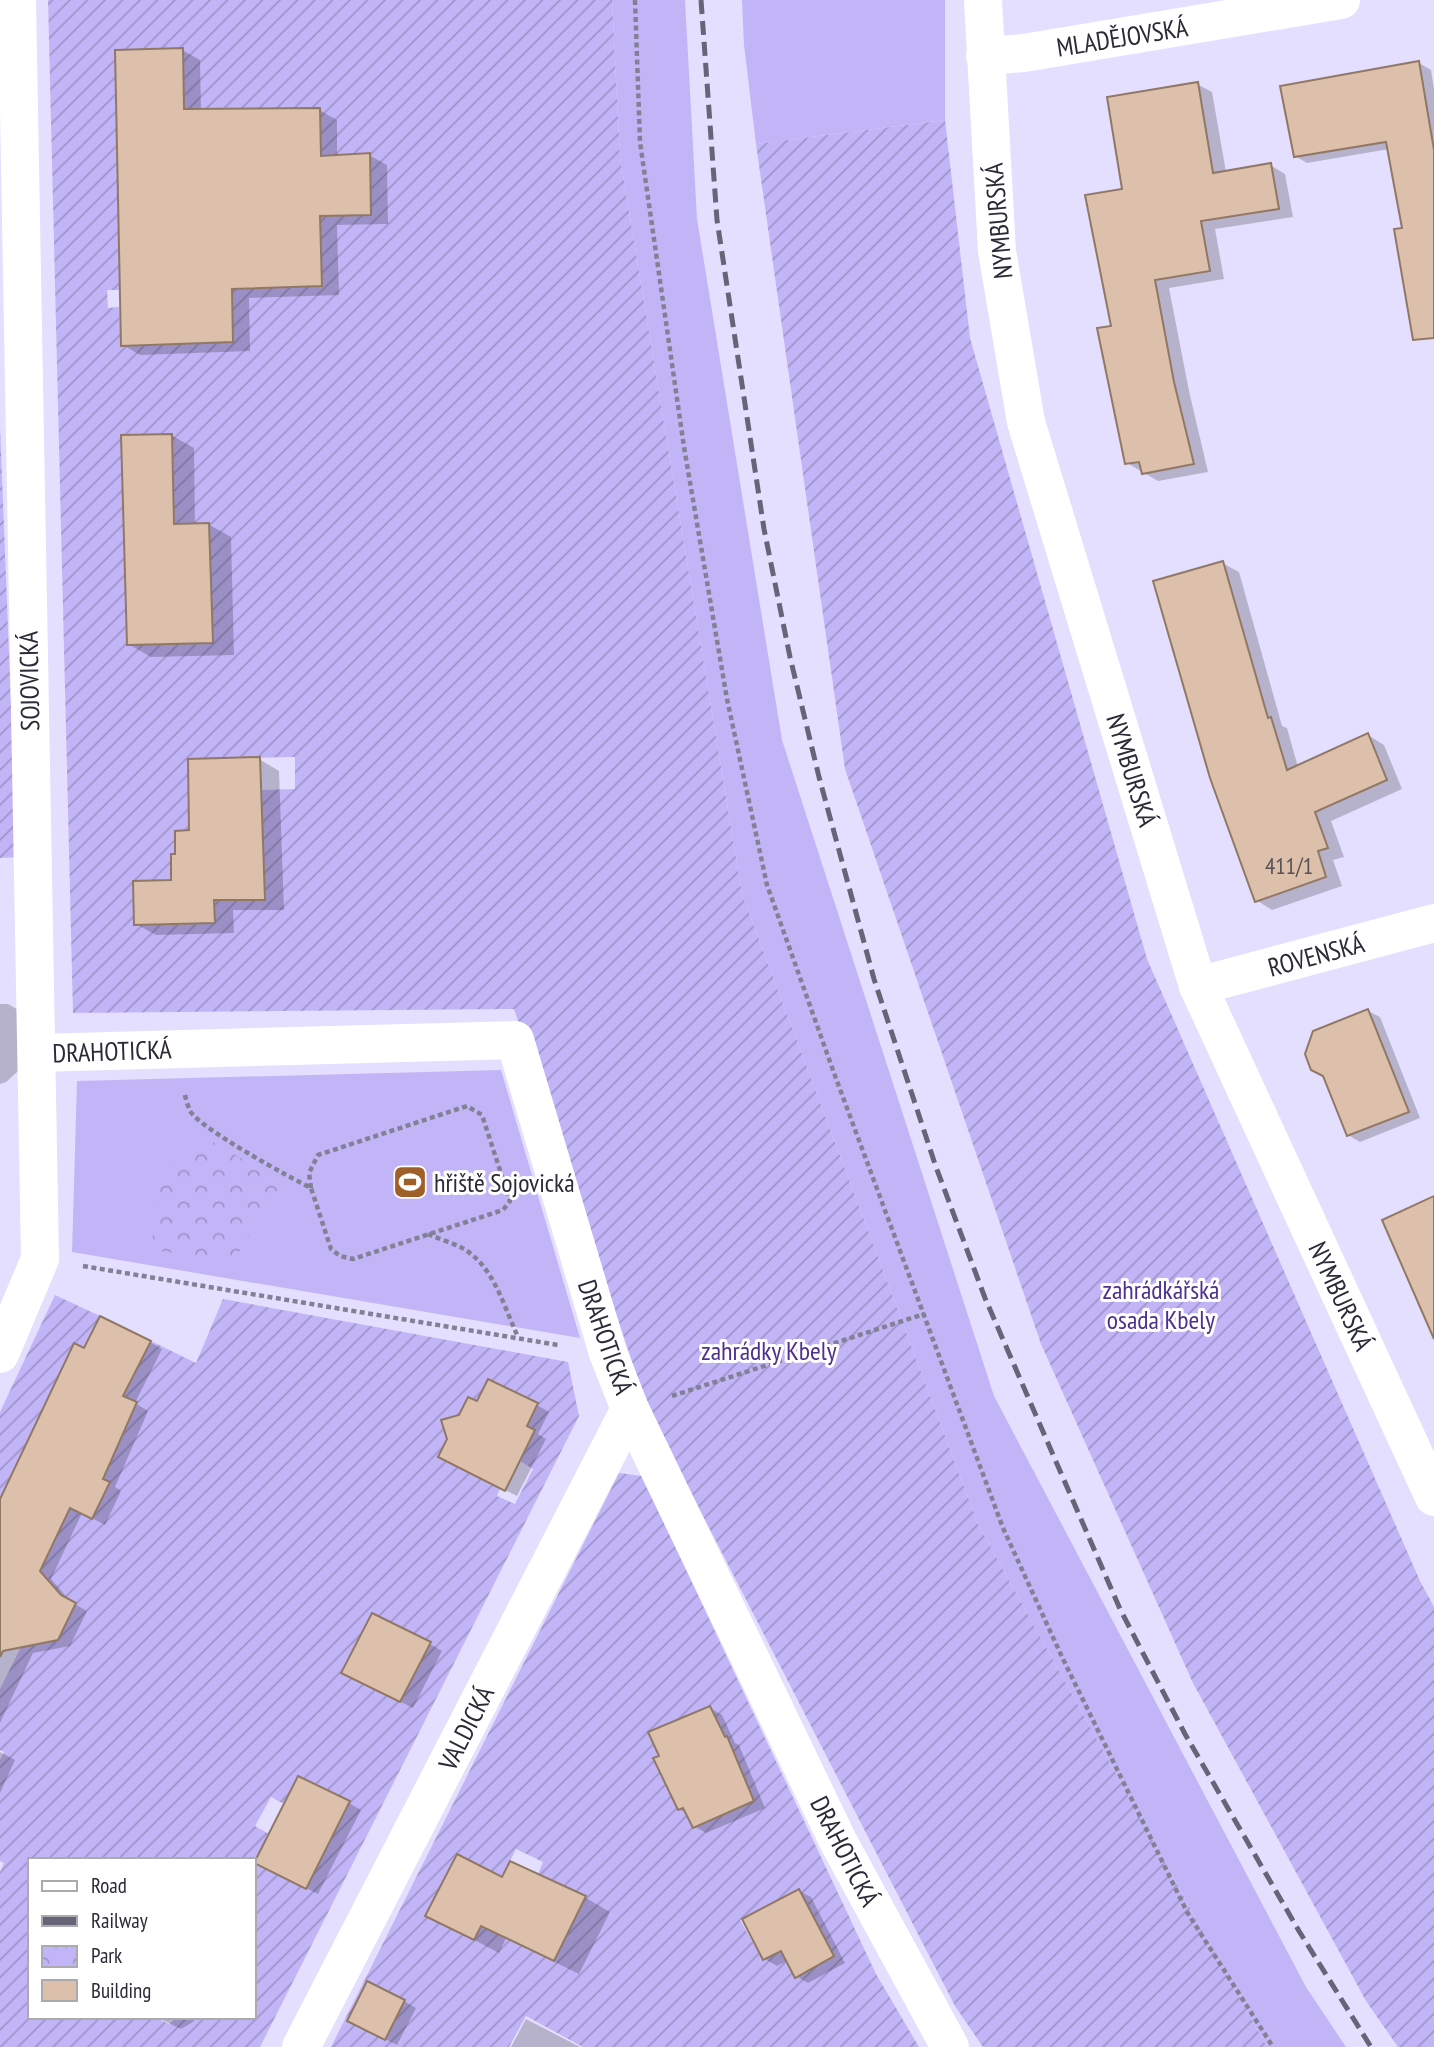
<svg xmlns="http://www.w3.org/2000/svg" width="1434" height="2047" viewBox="0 0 1434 2047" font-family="'PT Sans Narrow',sans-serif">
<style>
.grass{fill:#c2b5f7}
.park{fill:url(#park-crowns)}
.garden{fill:url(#garden-furrows);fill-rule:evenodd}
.shadow{fill:#0003}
.building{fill:#dcc0ac;stroke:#917865;stroke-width:2}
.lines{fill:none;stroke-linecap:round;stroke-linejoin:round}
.path{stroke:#838095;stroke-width:4.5;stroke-dasharray:5 3.5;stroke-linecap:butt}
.street{stroke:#fff;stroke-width:38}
.rail{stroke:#676477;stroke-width:5;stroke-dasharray:14 7;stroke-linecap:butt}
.labels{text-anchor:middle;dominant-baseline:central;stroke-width:6;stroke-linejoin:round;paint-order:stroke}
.number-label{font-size:23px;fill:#585054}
.street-label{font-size:26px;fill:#2c2a36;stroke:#fff}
.poi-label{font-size:26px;fill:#2c2a36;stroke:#fff;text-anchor:start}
.park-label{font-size:26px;fill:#4e308e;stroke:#fff}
</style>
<defs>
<pattern id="park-crowns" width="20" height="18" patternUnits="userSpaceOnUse" patternTransform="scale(1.75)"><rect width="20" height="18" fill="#c2b5f7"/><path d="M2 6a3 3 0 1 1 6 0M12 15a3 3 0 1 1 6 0" fill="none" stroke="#9e93c9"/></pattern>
<pattern id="garden-furrows" width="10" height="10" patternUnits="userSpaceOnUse" patternTransform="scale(1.75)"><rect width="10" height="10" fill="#c2b5f7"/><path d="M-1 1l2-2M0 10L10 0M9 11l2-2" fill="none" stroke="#9e93c9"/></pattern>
</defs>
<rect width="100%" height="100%" fill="#e4dffe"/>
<!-- grass -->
<g class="grass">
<polygon points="612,0 685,0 697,219 782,740 994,1396 1306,1987 1346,2047 1267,2047 978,1524 742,894 620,157"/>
<polygon points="742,0 945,0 945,120 756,144 744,45"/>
<polygon points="501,1070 580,1338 72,1252 77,1081"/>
</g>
<!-- park -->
<polygon class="park" points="204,1137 282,1182 234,1260 152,1250 157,1171"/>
<!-- garden -->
<g class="garden">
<path d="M48,0H612L620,157L742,894L978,1524L1267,2047H983L955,2006L648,1409L514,1009L73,1013ZM183,48L184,109L319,108L297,157L370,154L371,215L320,216L321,286L187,206L118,207L115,50ZM186,271L232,295L233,342L121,346L119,307L108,308L107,290H119V272ZM172,434L173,480L122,435ZM209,523L212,643L127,645L123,525ZM295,757V789L188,792V759ZM189,830L228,900L214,901L215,923L134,924L133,881L171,880V854H175V831Z"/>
<polygon points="945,120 970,338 1147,959 1420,1581 1434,1607 1434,2047 1398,2047 1366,2001 1193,1683 1041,1344 845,769 756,144"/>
<polygon points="0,426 17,857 0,858"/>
<path d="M55,1295L100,1316L90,1337L140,1362L151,1341L196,1363L223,1299L568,1362L579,1416L260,2047H0V1872L4,1863L0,1861V1760L4,1752L0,1750V1689L21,1647L58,1640L76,1603L0,1566V1412ZM75,1343L134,1373L124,1396L137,1403L126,1428L111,1421L87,1472L110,1483L92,1519L70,1508L1,1498ZM488,1379L538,1403L527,1426L535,1431L520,1461L533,1469L515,1504L497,1496L500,1488L447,1439L449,1418L459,1415L468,1397L477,1401ZM372,1613L430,1642L400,1702L341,1673ZM298,1776L349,1801L306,1888L254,1863L269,1834L255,1826L271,1797L284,1804ZM30,1860H254V2017H178L169,2024L154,2017H30Z"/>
<path d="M619,1473L642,1476L876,1974L919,2047H583L526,2016L509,2047H331ZM710,1706L725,1737H728L754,1801L693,1827L683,1808L678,1810L653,1759L659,1756L649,1732ZM516,1849L543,1862L538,1874L586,1896L554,1961L489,1910L473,1940L425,1916L457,1854L502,1877ZM799,1889L834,1956L781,1951L763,1960L740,1920ZM367,1981L405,2000L385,2040L347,2021Z"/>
</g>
<!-- shadow -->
<g class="shadow">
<polygon points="182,50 200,60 201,111 319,110 337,120 337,157 369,155 387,165 388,224 337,225 339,295 249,298 250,351 140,355 123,345"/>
<polygon points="1419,63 1431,70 1434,89 1434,317 1404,229 1389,149 1307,163 1295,156"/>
<polygon points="1197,84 1212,92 1226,172 1270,165 1285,174 1293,217 1215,229 1224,279 1169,288 1189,391 1208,472 1158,481 1127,463 1113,327 1124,191"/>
<polygon points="171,435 194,448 195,525 208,524 231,537 234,655 151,657 128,644"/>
<polygon points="1222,563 1239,572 1282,726 1287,728 1298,767 1368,735 1384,745 1402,789 1331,821 1344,857 1333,860 1342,886 1272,910 1256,900"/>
<polygon points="259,759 279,771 284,910 233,910 234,933 156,935 136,924 173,882 177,855"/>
<polygon points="0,1004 8,1004 32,1018 26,1064 6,1082 0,1084"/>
<polygon points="1368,1011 1380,1017 1420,1118 1360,1142 1348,1135"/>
<polygon points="150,1342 162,1349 135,1403 148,1411 115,1487 121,1491 105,1525 82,1513 51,1579 71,1602 87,1611 70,1646 33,1653 0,1723 0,1541 85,1350"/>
<polygon points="478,1403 537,1405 549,1412 538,1434 546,1439 517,1496 452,1463 461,1416"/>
<polygon points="430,1644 442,1651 413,1708 355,1679"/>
<polygon points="710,1708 722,1715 735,1743 739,1745 765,1808 706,1833 694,1826 688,1814 679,1809"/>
<polygon points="0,1752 15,1760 0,1793"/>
<polygon points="349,1803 361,1810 318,1894 268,1869"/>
<polygon points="510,1863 586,1898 610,1912 579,1974 506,1938 499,1953 427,1915 503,1879"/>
<polygon points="799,1891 811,1897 845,1963 808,1983 796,1976 788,1960 777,1966 765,1959"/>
<polygon points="404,2001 416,2008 397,2045 361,2027"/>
<polygon points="156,2017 196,2017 193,2022 181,2029"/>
<polygon points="526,2019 580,2047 511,2047"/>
</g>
<!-- building -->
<g class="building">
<polygon points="183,48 184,109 320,108 321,156 370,153 371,215 320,216 322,286 232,289 233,342 121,346 115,50"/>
<polygon points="1419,61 1434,150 1434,338 1413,340 1394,229 1402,228 1386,142 1294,157 1280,86"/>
<polygon points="1198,82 1213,173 1271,163 1279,209 1201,221 1210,271 1155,280 1174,382 1194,464 1142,474 1139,462 1125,464 1097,328 1111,326 1085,195 1122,189 1107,97"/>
<polygon points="172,434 174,524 209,523 213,643 127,645 121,435"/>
<polygon points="1223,561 1268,718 1271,717 1287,770 1368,733 1387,780 1315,812 1328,848 1318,851 1326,877 1255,902 1210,778 1153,581"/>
<polygon points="260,757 265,900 214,900 215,923 134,925 133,881 171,880 171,854 175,854 175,831 189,830 188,759"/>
<polygon points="1368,1009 1409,1112 1347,1136 1323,1076 1311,1070 1305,1054 1313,1031"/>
<polygon points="1434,1196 1434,1339 1382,1220"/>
<polygon points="100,1316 151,1341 123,1396 137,1402 103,1479 110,1482 92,1519 70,1508 40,1571 61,1595 76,1603 58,1640 3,1651 0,1657 0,1499 74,1343 84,1348"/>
<polygon points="488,1379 538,1403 527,1426 535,1430 505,1491 438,1457 447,1439 441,1420 459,1415 468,1397 477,1401"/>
<polygon points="372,1613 431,1642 400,1702 341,1673"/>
<polygon points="710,1706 725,1737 727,1736 754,1801 693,1828 683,1808 678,1810 653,1758 659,1756 648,1732"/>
<polygon points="298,1776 350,1801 306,1889 254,1863"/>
<polygon points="457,1854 502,1877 510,1861 586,1896 554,1961 481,1926 474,1940 425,1916"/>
<polygon points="799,1889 834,1956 795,1978 781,1951 763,1960 742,1919"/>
<polygon points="367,1981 405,2000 385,2040 347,2021"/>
</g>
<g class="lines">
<!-- path -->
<g class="path">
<polyline points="635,0 640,142 684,447 727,699 767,885 834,1073 1003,1528 1062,1657 1187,1912 1273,2047"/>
<path d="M185,1095C186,1100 188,1106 190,1111C201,1129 289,1177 311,1188L331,1249L340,1256L353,1259L503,1210L510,1201L482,1115L467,1106L318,1155L309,1173L311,1188"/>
<path d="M428,1234C439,1239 453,1243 464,1249C494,1267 504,1307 518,1337"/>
<polyline points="83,1266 558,1345"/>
<polyline points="672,1396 924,1314"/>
</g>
<!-- street -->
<g class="street">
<polyline points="983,0 997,251 1026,422 1198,986 1434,1497"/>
<polyline points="985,56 1024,53 1341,0"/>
<polyline points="1198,986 1434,923"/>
<polyline points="37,1053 515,1040 608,1353 630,1409 838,1841 950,2047"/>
<polyline points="0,1354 40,1259 17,0"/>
<polyline points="301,2047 630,1409"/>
</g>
<!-- rail -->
<polyline class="rail" points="701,0 717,220 764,529 790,657 819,777 874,979 936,1167 985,1298 1120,1609 1185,1734 1299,1931 1371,2047"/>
</g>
<!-- icons -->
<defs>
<g id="stadium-square" transform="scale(1.75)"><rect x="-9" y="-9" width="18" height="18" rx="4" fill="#9f5f28" stroke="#fff"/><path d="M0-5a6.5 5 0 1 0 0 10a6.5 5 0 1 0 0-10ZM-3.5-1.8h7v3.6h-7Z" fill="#fff"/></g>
</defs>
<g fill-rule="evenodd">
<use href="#stadium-square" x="410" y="1182"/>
</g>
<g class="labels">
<!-- number labels -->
<g class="number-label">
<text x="1289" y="865">411/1</text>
</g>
<!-- street labels -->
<g class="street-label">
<text transform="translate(1122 37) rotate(-9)">MLADĚJOVSKÁ</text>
<text transform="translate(998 221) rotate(-95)">NYMBURSKÁ</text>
<text transform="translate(29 681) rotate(-91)">SOJOVICKÁ</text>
<text transform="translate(1132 770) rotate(73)">NYMBURSKÁ</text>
<text transform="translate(1316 955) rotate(-15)">ROVENSKÁ</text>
<text transform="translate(112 1051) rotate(-2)">DRAHOTICKÁ</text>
<text transform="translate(1341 1296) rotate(65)">NYMBURSKÁ</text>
<text transform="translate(606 1337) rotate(71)">DRAHOTICKÁ</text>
<text transform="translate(466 1728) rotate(-63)">VALDICKÁ</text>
<text transform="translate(845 1851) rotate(63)">DRAHOTICKÁ</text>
</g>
<!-- poi labels -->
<g class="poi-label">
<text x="434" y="1182">hřiště Sojovická</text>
</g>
<!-- park labels -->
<g class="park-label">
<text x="1161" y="1289">zahrádkářská<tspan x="1161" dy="30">osada Kbely</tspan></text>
<text x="769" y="1350">zahrádky Kbely</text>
</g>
</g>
<!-- legend -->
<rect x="28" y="1858" width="228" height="161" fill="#ffffff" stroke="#abaaaf" stroke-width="2"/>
<rect x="42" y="1881" width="35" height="10" fill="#ffffff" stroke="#abaaaf" stroke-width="2"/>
<text x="91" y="1893" font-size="21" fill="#2c2a36">Road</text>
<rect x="42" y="1916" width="35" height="10" fill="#676477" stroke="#abaaaf" stroke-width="2"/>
<text x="91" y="1928" font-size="21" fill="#2c2a36">Railway</text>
<rect x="42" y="1946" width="35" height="21" fill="url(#park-crowns)" stroke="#abaaaf" stroke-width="2"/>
<text x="91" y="1963" font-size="21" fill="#2c2a36">Park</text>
<rect x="42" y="1980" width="35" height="21" fill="#dcc0ac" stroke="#abaaaf" stroke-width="2"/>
<text x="91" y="1998" font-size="21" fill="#2c2a36">Building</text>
</svg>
